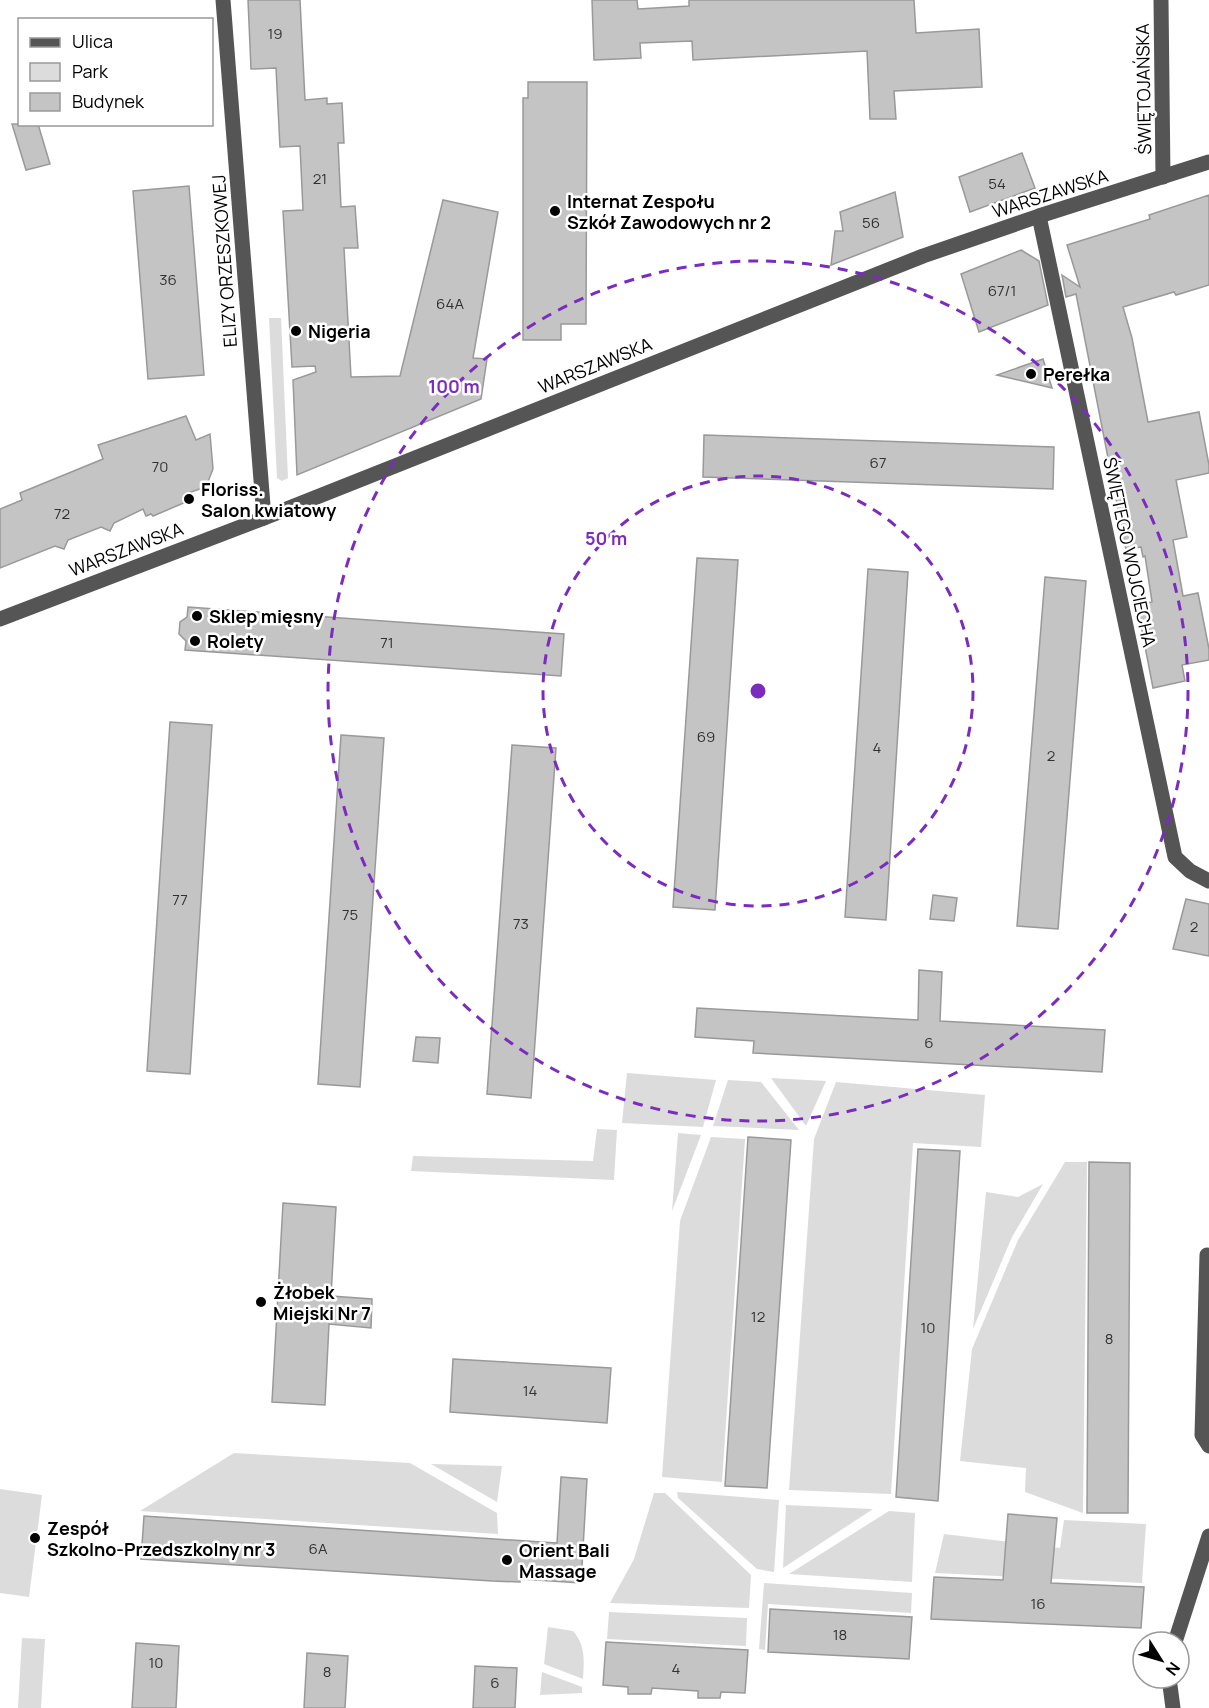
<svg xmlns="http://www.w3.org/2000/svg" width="1209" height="1708" viewBox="0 0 1209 1708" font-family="Manrope,sans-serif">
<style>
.green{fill:#dcdcdc}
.building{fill:#c4c4c4;stroke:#999;stroke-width:1.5}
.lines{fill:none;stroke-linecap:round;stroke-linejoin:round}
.minor{stroke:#555;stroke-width:15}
.ring{fill:none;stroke:#7b2cbf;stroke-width:3;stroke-dasharray:10 8}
.poi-dot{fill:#000;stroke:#fff;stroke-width:2}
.labels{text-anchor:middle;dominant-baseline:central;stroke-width:5;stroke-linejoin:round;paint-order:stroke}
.number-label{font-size:15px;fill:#313131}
.street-label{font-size:18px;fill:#000;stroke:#fff}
.poi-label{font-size:18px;font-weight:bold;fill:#000;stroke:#fff;text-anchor:start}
.centre{fill:#7b2cbf;stroke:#fff;stroke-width:3}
.ring-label{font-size:18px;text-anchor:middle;font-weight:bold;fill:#7b2cbf;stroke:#fff;stroke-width:5;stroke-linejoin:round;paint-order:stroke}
</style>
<rect width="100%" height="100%" fill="#fff"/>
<!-- green -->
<g class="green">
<polygon points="269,318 281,318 288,478 282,481 277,478"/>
<polygon points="627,1073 716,1080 703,1127 622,1123"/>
<polygon points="771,1078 826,1081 806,1126"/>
<polygon points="728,1080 761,1082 799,1130 713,1126"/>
<polygon points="836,1082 985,1095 981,1147 913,1143 891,1494 789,1490 814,1139"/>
<polygon points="597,1129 617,1130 614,1180 411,1171 413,1156 593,1161"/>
<polygon points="678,1133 701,1135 672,1211"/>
<polygon points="711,1137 745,1139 722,1482 662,1477 680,1221"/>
<polygon points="1065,1162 1087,1162 1083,1513 1025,1492 1026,1468 960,1461 972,1349 1018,1240"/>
<polygon points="1043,1184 1012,1237 973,1329 986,1192 1018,1197"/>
<polygon points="234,1453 410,1463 497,1513 498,1534 140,1511"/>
<polygon points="431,1464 502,1466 497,1502"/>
<polygon points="0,1489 42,1495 29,1597 0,1593"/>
<polygon points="677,1492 779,1500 774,1572 757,1569 678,1498"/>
<polygon points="654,1493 665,1493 751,1575 749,1608 610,1603 634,1559"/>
<polygon points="786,1505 873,1509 783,1568"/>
<polygon points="889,1511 915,1513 912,1582 789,1574"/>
<polygon points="1064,1520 1146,1524 1142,1583 935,1573 944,1534 1060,1548"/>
<polygon points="764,1583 912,1593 911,1613 768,1604 765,1650 759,1649"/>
<polygon points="609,1612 747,1618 746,1646 607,1639"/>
<path d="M548,1627L573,1631C586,1646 584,1661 583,1679L544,1664Z"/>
<polygon points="22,1638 45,1639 41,1708 18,1708"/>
<polygon points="542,1672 582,1687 582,1693 540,1695"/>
</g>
<!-- building -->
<g class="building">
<polygon points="248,0 300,0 305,100 327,98 327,104 342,103 344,143 338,143 341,207 355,206 358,248 344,248 351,377 400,376 443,200 498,212 473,358 487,359 481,399 297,475 293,380 316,372 315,366 292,367 283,211 303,210 300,146 280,147 276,68 251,69"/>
<polygon points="592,0 637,0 638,9 689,6 689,0 914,0 916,33 979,29 982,87 894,91 896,119 870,119 867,51 693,60 692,41 640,43 641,58 594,60"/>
<polygon points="528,82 587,82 586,324 561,324 561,340 523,340 523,98 528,98"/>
<polygon points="12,124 38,124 50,164 26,170"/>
<polygon points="1022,153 1035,188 970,212 959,177"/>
<polygon points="189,186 204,375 148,379 133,191"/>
<polygon points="895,192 903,237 831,265 835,231 843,231 840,212"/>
<polygon points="1209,195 1209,285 1176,295 1174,292 1123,307 1132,338 1148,422 1199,412 1209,465 1209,473 1176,480 1187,537 1173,540 1183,596 1198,593 1209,649 1209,660 1182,665 1185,681 1153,688 1137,605 1152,602 1145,556 1143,557 1141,547 1126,550 1076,294 1066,297 1062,275 1080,287 1067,245 1150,219 1149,215"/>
<polygon points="1021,250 1039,261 1048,305 979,332 961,274"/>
<polygon points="1043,359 1052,388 997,375"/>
<polygon points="186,416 196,440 210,434 213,469 206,487 191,492 193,499 153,516 151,514 146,516 143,509 114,523 110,531 101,527 68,540 64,549 55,546 0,568 0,509 22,500 20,493 103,459 98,445"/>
<polygon points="704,435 1054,447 1053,489 703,477"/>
<polygon points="697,558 738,560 715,910 673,907"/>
<polygon points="868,569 908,572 886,920 845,917"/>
<polygon points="1045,577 1086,581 1058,929 1017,926"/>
<polygon points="188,607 564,634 561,676 185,650 186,641 179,634 180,622 187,617"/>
<polygon points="170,722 212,725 190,1074 147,1071"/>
<polygon points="341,735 384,738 360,1087 318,1084"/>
<polygon points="512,745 556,748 531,1098 487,1094"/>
<polygon points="933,895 957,898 954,921 930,919"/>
<polygon points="1186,899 1209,904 1209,956 1173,949"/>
<polygon points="919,970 942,972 940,1021 1105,1030 1102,1072 753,1053 754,1041 695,1037 697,1008 918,1020"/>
<polygon points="416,1037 440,1038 438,1063 413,1061"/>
<polygon points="748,1137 791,1140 767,1488 725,1486"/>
<polygon points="918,1149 960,1151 938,1501 896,1497"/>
<polygon points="1089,1162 1130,1163 1128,1513 1087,1513"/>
<polygon points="283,1203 336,1207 331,1296 372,1299 371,1328 329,1324 325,1405 272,1402"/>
<polygon points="453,1359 611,1368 607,1423 450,1412"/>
<polygon points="561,1477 587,1479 581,1583 520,1579 520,1582 492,1581 141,1559 144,1516 557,1543"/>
<polygon points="1008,1514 1057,1518 1051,1583 1144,1587 1141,1628 931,1619 934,1577 1003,1580"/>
<polygon points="770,1609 912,1617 909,1659 768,1652"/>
<polygon points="606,1642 748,1650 745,1693 721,1692 720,1698 698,1698 698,1691 652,1688 651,1694 628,1694 628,1687 603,1685"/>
<polygon points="136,1643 179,1646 176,1708 132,1708"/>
<polygon points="307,1653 348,1656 345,1708 304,1708"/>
<polygon points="475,1666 517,1668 515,1708 473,1708"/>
</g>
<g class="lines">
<!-- minor -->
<g class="minor">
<polyline points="223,0 264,518"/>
<polyline points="1161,0 1163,177"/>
<polyline points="1039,216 1175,857 1190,871 1209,881"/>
<polyline points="0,619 264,518 923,256 1039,216 1209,162"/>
<polyline points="1207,1255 1202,1435 1209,1446"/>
<polyline points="1175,1642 1209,1536"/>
<polyline points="1169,1678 1173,1708"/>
</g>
</g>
<!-- distance rings -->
<g class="ring">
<circle cx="758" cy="691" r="215"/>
<circle cx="758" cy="691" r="430"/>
</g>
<!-- markers -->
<g class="poi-dot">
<circle cx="555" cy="211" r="6"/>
<circle cx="296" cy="331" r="6"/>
<circle cx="1031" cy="374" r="6"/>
<circle cx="189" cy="499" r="6"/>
<circle cx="197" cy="616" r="6"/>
<circle cx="195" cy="641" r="6"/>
<circle cx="261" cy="1302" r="6"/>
<circle cx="35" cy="1538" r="6"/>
<circle cx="507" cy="1560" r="6"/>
</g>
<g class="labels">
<!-- number labels -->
<g class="number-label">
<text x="275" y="33">19</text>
<text x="320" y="178">21</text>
<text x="997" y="183">54</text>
<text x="871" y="222">56</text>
<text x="168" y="279">36</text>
<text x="1002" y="290">67/1</text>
<text x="450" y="303">64A</text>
<text x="878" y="462">67</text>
<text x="160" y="466">70</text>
<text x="62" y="513">72</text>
<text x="387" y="642">71</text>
<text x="706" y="736">69</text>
<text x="877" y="747">4</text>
<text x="1051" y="755">2</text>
<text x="180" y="899">77</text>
<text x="350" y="914">75</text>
<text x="521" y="923">73</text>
<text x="1194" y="926">2</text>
<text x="929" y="1042">6</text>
<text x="758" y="1316">12</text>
<text x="928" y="1327">10</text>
<text x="1109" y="1338">8</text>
<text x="530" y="1390">14</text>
<text x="318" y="1548">6A</text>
<text x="1038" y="1603">16</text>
<text x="840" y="1634">18</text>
<text x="156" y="1662">10</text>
<text x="676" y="1668">4</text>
<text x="327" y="1671">8</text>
<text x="495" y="1682">6</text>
</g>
<!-- street labels -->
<g class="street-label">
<text transform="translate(1143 89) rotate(-91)">ŚWIĘTOJAŃSKA</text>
<text transform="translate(1050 193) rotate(-18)">WARSZAWSKA</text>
<text transform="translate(224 261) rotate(-94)">ELIZY ORZESZKOWEJ</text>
<text transform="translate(595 365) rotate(-22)">WARSZAWSKA</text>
<text transform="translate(126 549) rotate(-21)">WARSZAWSKA</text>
<text transform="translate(1130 552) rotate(78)">ŚWIĘTEGO WOJCIECHA</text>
</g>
<!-- poi labels -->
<g class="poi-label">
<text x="567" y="201">Internat Zespołu<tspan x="567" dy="21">Szkół Zawodowych nr 2</tspan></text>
<text x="308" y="331">Nigeria</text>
<text x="1043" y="374">Perełka</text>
<text x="201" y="489">Floriss.<tspan x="201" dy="21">Salon kwiatowy</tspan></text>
<text x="209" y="616">Sklep mięsny</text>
<text x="207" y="641">Rolety</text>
<text x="273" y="1292">Żłobek<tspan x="273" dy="21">Miejski Nr 7</tspan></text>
<text x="47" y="1528">Zespół<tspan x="47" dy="21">Szkolno-Przedszkolny nr 3</tspan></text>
<text x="519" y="1550">Orient Bali<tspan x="519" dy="21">Massage</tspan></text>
</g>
</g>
<circle cx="758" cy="691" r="9" class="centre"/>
<g class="ring-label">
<text x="454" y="393">100 m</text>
<text x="606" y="545">50 m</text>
</g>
<!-- legend -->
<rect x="18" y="18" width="195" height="108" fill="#ffffff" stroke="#999999" stroke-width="1.5"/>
<rect x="30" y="38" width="30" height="9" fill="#555555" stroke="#999999" stroke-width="1.5"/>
<text x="72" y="48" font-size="18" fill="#000000">Ulica</text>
<rect x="30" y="63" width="30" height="18" fill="#dcdcdc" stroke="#999999" stroke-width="1.5"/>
<text x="72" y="78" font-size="18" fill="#000000">Park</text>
<rect x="30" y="93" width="30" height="18" fill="#c4c4c4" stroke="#999999" stroke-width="1.5"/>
<text x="72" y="108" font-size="18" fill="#000000">Budynek</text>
<!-- north arrow -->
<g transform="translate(1161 1660) rotate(127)"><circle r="28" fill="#ffffff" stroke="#999999" stroke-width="1.5"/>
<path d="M0-4.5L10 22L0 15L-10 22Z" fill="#000000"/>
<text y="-9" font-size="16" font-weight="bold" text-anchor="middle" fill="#000000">N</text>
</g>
</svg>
